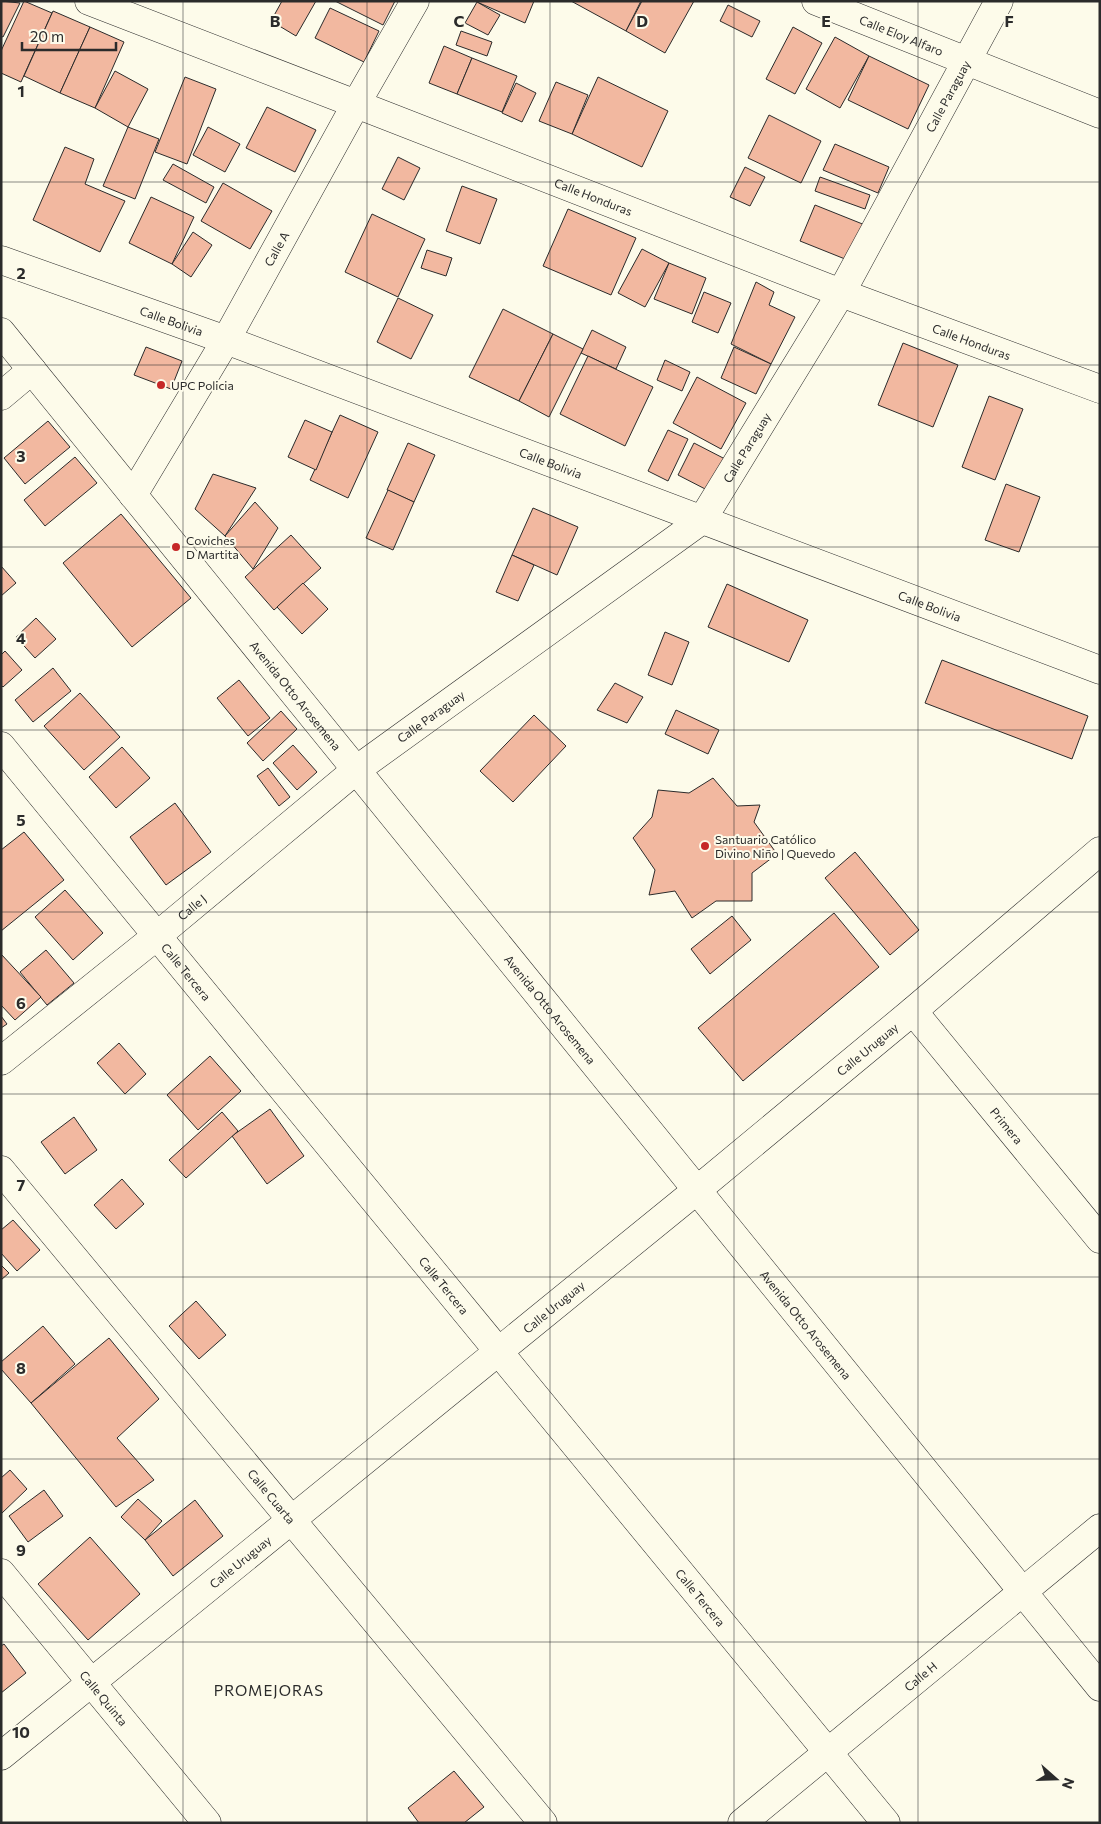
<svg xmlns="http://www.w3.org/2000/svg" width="1101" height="1824" viewBox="0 0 1101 1824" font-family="Commissioner,sans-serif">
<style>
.building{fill:#f2b8a0;stroke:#2b2b2b}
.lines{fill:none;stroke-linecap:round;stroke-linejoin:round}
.minor-casing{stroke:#2b2b2b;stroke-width:29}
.major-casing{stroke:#2b2b2b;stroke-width:29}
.minor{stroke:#fdfbea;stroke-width:28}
.major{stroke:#fdfbea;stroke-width:28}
.grid{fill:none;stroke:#2b2b2b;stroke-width:1;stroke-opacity:0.55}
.poi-dot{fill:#c62828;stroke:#fdfbea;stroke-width:2}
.labels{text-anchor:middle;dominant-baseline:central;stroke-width:4;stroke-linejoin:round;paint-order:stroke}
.street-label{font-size:12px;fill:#2b2b2b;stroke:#fdfbea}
.poi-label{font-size:12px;fill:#2b2b2b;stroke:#fdfbea;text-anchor:start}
.quarter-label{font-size:15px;letter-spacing:1px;fill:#2b2b2b;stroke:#fdfbea}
.grid-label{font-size:16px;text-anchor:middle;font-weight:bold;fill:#2b2b2b;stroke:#fdfbea;stroke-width:4;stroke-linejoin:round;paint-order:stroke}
</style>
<rect width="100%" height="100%" fill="#fdfbea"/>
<!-- building -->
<g class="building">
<polygon points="1,1 20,3 3,37 1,36"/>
<polygon points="24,1 52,13 21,82 1,73 1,51"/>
<polygon points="282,1 316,1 296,36 271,21"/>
<polygon points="335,1 395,1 383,25"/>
<polygon points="477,1 534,1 525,23 477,2"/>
<polygon points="571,1 641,1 626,31"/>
<polygon points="642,1 694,1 665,53 626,31"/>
<polygon points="477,2 500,15 488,35 465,23"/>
<polygon points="728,5 760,21 752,37 720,21"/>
<polygon points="330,8 379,31 364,62 315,38"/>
<polygon points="53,11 90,27 60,93 24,76"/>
<polygon points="90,27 124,42 95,108 60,93"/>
<polygon points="793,27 822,43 795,94 766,79"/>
<polygon points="461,31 492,42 487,56 456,45"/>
<polygon points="835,37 869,56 840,108 806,89"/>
<polygon points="444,46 472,58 457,94 429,83"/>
<polygon points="869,56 929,85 908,129 848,100"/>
<polygon points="472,58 517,76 502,112 457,94"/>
<polygon points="115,71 148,89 128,127 95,108"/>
<polygon points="185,77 216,89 187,164 155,152"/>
<polygon points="598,77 668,111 642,167 572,134"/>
<polygon points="556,82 588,95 572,134 539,121"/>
<polygon points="516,83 536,93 522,122 502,113"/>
<polygon points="267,107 316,130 295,172 246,148"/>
<polygon points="769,115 821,141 801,183 748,158"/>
<polygon points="128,127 159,139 135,199 103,186"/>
<polygon points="208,127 240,144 225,172 193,155"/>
<polygon points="835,144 889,167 878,193 823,170"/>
<polygon points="65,147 94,159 85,184 125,201 100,252 33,220"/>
<polygon points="398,157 420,168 404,200 382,189"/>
<polygon points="173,164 214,187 206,203 163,180"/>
<polygon points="745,167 765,177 750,206 730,197"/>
<polygon points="820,177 870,195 865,209 815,191"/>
<polygon points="223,183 272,211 250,249 201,221"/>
<polygon points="462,186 497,199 480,244 446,231"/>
<polygon points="151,197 194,217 172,264 129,243"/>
<polygon points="815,205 865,225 850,261 800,241"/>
<polygon points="568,209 636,238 611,295 543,266"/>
<polygon points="372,214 425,239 398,297 345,272"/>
<polygon points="193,232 212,245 191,277 172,264"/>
<polygon points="642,249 669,263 645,307 618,293"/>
<polygon points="427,250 452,258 446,276 421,268"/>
<polygon points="669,263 706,278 692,314 654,299"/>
<polygon points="756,282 774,292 769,305 795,317 771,364 731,344"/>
<polygon points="704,292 731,303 718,333 692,322"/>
<polygon points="398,298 433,315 411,359 377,342"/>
<polygon points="503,309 553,334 519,401 469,377"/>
<polygon points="592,330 626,347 616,369 581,353"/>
<polygon points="553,334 583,349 549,417 519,401"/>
<polygon points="903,343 958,365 933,427 878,405"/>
<polygon points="146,347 182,361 171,389 134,375"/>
<polygon points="734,347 771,364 756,394 721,378"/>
<polygon points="588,356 653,387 625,446 560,414"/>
<polygon points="665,360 690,372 682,391 657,380"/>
<polygon points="697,377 746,403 721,449 673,423"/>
<polygon points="989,396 1023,409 995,480 962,467"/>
<polygon points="340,415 378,432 348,498 310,480"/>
<polygon points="305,420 332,432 316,470 288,457"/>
<polygon points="48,421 70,447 25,484 4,458"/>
<polygon points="668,430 688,439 668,481 648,471"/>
<polygon points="408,443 435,455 414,502 387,490"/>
<polygon points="694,443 727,460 711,492 678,475"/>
<polygon points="75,457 97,483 45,526 24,500"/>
<polygon points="213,474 256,488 225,536 195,509"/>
<polygon points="1006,484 1040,497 1019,552 985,540"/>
<polygon points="388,490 414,502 393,550 366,538"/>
<polygon points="255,502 278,528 253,569 225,536"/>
<polygon points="533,508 578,527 557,575 512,555"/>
<polygon points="121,514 191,598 132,647 63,563"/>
<polygon points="291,535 321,568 274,610 245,577"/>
<polygon points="512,555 534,565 518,601 496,592"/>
<polygon points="1,566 16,583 1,596"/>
<polygon points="303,583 328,609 302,634 277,607"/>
<polygon points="727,584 808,620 789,662 708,627"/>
<polygon points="36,618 56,639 35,658 16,637"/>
<polygon points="665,632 689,642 672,685 648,675"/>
<polygon points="5,651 22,670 3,687 1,685 1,655"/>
<polygon points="942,660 1088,716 1072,759 925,703"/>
<polygon points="53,668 71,691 33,722 15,700"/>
<polygon points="239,680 270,718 248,736 217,698"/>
<polygon points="615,683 643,697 627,723 597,710"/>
<polygon points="80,693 120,737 84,770 44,726"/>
<polygon points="676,710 719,730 708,754 665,734"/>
<polygon points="281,711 297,729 263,761 247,743"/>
<polygon points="534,715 566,746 513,802 480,771"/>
<polygon points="293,745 317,772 297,790 273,763"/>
<polygon points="122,747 150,778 116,808 89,777"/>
<polygon points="268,768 290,797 279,806 257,776"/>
<polygon points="713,778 737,806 760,805 754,822 777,854 752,873 752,901 716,901 692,918 675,891 649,895 655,870 633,838 652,817 658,790 689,793"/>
<polygon points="175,803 211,852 166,885 130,837"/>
<polygon points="24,832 64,880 1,931 1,850"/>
<polygon points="855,852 919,930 890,955 825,878"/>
<polygon points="65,890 103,933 73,960 35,917"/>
<polygon points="834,913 879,967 743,1081 698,1028"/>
<polygon points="732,916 751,940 710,974 691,949"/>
<polygon points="46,950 74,983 47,1005 20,972"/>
<polygon points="1,954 41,997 15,1020 1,1005"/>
<polygon points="1,1016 7,1024 1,1028"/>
<polygon points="119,1043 146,1074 125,1094 97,1063"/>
<polygon points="210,1056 241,1091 198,1130 167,1095"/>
<polygon points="270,1109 304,1156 267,1184 232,1136"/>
<polygon points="222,1112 238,1131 186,1178 169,1160"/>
<polygon points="74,1117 97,1150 65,1174 41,1142"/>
<polygon points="122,1179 144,1204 116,1229 94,1205"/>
<polygon points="13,1220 40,1250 17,1271 1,1253 1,1230"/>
<polygon points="1,1265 9,1273 1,1280"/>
<polygon points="196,1301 226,1335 199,1359 169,1326"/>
<polygon points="43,1326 75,1364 31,1403 1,1369 1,1362"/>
<polygon points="109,1338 159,1399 117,1438 154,1480 116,1507 31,1403"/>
<polygon points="10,1470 27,1489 1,1514 1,1478"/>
<polygon points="44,1490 63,1516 28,1542 9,1516"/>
<polygon points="138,1499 162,1521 145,1540 121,1517"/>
<polygon points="195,1500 223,1536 173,1576 145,1540"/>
<polygon points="90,1537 140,1594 88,1640 38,1584"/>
<polygon points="4,1644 26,1673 1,1693 1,1646"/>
<polygon points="454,1771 484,1807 464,1823 419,1823 408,1808"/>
</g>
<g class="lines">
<!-- minor casing -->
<g class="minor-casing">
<g id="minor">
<path id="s1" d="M89,1L356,104L841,293L1100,389"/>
<path id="s2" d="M816,1L1100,114"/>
<path id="s3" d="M1,260L226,340L1100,670"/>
<polyline points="1,396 32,370"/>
<path id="s4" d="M133,495L226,340L356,104L415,1"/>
<path id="s5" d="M1,746L886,1823"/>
<path id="s6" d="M913,1011L1100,1239"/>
<path id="s7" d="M1,1061L158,935L356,770L702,520L841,293L999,1"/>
<path id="s8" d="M1,1170L543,1823"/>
<path id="s9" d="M1,1573L207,1823"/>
<path id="s10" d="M1,1756L697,1190L913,1011L1100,851"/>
<path id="s11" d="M742,1823L1100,1528"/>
</g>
</g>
<!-- major casing -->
<g class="major-casing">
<g id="major">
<path id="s12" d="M1,332L1100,1687"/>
</g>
</g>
<!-- minor -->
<use href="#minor" class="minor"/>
<!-- major -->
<use href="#major" class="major"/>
</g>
<!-- grid -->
<path class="grid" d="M183,1V1823M367,1V1823M550,1V1823M734,1V1823M918,1V1823M1,182H1100M1,365H1100M1,547H1100M1,730H1100M1,912H1100M1,1094H1100M1,1277H1100M1,1459H1100M1,1642H1100"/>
<!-- markers -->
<g class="poi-dot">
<circle cx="161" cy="385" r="5"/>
<circle cx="176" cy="547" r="5"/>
<circle cx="705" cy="846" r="5"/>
</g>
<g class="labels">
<!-- street labels -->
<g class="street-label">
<text stroke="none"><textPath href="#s2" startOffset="92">Calle Eloy Alfaro</textPath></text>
<text stroke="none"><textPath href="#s7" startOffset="1376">Calle Paraguay</textPath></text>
<text stroke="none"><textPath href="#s1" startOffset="541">Calle Honduras</textPath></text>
<text stroke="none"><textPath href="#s4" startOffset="285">Calle A</textPath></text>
<text stroke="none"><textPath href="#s3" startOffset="181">Calle Bolivia</textPath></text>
<text stroke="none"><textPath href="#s1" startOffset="946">Calle Honduras</textPath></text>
<text stroke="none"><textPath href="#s7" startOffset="971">Calle Paraguay</textPath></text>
<text stroke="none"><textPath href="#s3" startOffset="586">Calle Bolivia</textPath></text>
<text stroke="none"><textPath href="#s3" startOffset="991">Calle Bolivia</textPath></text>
<text stroke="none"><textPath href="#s12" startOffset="468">Avenida Otto Arosemena</textPath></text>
<text stroke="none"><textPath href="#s7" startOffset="551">Calle Paraguay</textPath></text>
<text stroke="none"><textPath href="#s7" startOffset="245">Calle J</textPath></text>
<text stroke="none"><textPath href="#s5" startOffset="292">Calle Tercera</textPath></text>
<text stroke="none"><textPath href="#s12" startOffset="872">Avenida Otto Arosemena</textPath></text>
<text stroke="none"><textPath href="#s10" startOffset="1118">Calle Uruguay</textPath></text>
<text stroke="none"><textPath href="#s6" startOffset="148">Primera</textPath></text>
<text stroke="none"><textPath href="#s5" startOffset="698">Calle Tercera</textPath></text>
<text stroke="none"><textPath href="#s10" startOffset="712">Calle Uruguay</textPath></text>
<text stroke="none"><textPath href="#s12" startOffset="1278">Avenida Otto Arosemena</textPath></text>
<text stroke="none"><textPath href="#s8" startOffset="424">Calle Cuarta</textPath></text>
<text stroke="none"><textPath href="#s10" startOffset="308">Calle Uruguay</textPath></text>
<text stroke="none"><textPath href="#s5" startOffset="1102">Calle Tercera</textPath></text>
<text stroke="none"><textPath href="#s11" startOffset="231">Calle H</textPath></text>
<text stroke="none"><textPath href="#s9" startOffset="162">Calle Quinta</textPath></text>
</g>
<!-- poi labels -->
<g class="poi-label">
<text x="171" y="385">UPC Policia</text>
<text x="186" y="540">Coviches<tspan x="186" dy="14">D Martita</tspan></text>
<text x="715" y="839">Santuario Católico<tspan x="715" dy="14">Divino Niño | Quevedo</tspan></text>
</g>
<!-- quarter labels -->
<g class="quarter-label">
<text x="269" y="1690">PROMEJORAS</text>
</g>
</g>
<g class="grid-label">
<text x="275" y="27">B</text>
<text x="459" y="27">C</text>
<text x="642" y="27">D</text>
<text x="826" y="27">E</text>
<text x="1009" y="27">F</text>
<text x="21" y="97">1</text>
<text x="21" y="279">2</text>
<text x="21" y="462">3</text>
<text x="21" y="644">4</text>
<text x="21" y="826">5</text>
<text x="21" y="1009">6</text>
<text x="21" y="1191">7</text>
<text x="21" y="1374">8</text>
<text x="21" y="1556">9</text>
<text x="21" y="1738">10</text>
</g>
<!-- border -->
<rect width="1101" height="1824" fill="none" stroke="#2b2b2b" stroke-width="5"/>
<!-- north arrow -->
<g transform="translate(1056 1779) rotate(110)" stroke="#fdfbea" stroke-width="4" paint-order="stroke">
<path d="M0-4L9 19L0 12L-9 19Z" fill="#2b2b2b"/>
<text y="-8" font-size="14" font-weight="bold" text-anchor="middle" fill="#2b2b2b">N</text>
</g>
<!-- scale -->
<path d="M22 42v8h94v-8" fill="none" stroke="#2b2b2b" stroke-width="2.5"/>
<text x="30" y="42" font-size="15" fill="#2b2b2b" stroke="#fdfbea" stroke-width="4" paint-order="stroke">20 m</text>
</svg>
